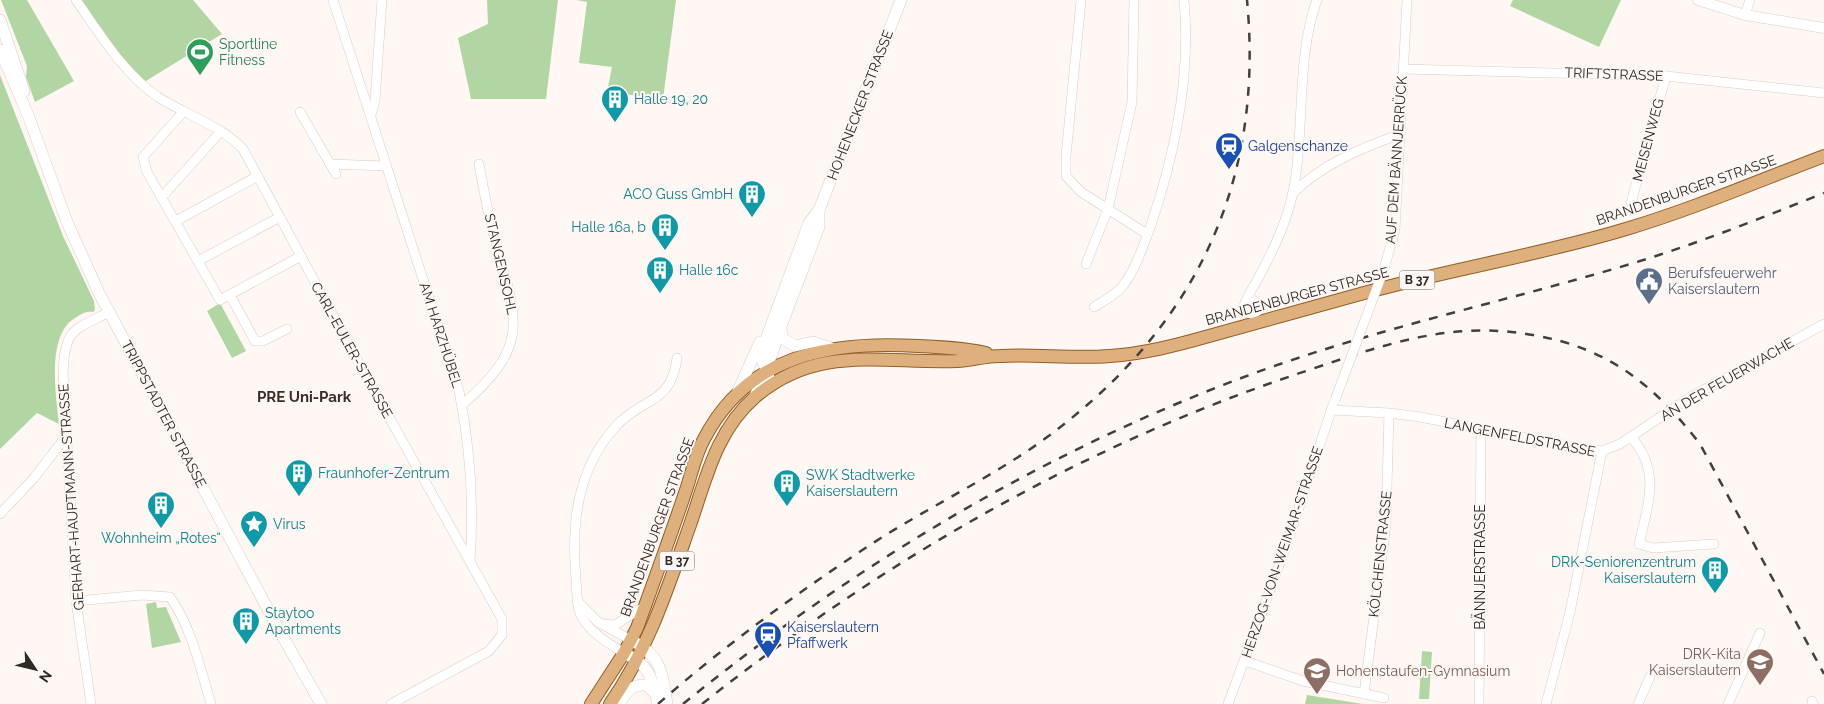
<svg xmlns="http://www.w3.org/2000/svg" width="1824" height="704" viewBox="0 0 1824 704" font-family="Raleway,sans-serif">
<style>
.green{fill:#b2d5a4}
.lines{fill:none;stroke-linecap:round;stroke-linejoin:round}
.minor-casing{stroke:#ddcac1;stroke-width:10}
.tertiary-casing{stroke:#ddcac1;stroke-width:11}
.secondary-casing{stroke:#ddcac1;stroke-width:12}
.primary-casing{stroke:#925f26;stroke-width:14}
.minor{stroke:#fff;stroke-width:9}
.tertiary{stroke:#fff;stroke-width:10}
.secondary{stroke:#fff;stroke-width:11}
.primary{stroke:#ddb07d;stroke-width:12}
.rail{stroke:#463e3b;stroke-width:2.5;stroke-dasharray:9 9;stroke-linecap:butt}
.minor-bridge-casing{stroke:#ddcac1;stroke-width:10;stroke-linecap:butt}
.minor-bridge{stroke:#fff;stroke-width:9}
.labels{text-anchor:middle;dominant-baseline:central;stroke-width:4;stroke-linejoin:round;paint-order:stroke}
.shield{fill:#fff7f3;stroke:#6e6663;stroke-width:1}
.shield-label{font-size:12px;font-weight:bold;fill:#302825}
.leisure-label{font-size:14px;fill:#27864d;stroke:#fff7f3;text-anchor:start}
.street-label{font-size:14px;fill:#302825;stroke:#fff7f3}
.culture-label{font-size:14px;fill:#0d838f;stroke:#fff7f3;text-anchor:start}
.transit-label{font-size:14px;fill:#164399;stroke:#fff7f3;text-anchor:start}
.service-label{font-size:14px;fill:#4e5e75;stroke:#fff7f3;text-anchor:start}
.education-label{font-size:14px;fill:#785e54;stroke:#fff7f3;text-anchor:end}
.neighbourhood-label{font-size:15px;font-weight:bold;fill:#3b2d25;stroke:#fff7f3}
</style>
<rect width="100%" height="100%" fill="#fff7f3"/>
<!-- green -->
<g class="green">
<polygon points="1,0 27,0 74,81 35,102 26,77 27,66"/>
<polygon points="76,0 193,0 222,34 141,84"/>
<polygon points="487,0 558,0 546,99 471,99 458,38 488,24"/>
<polygon points="576,0 676,0 663,99 607,92 612,67 579,63 587,2"/>
<polygon points="1513,0 1621,0 1599,47 1510,6"/>
<path d="M0,75L63,236L94,301L95,310L93,312C85,311 82,314 75,318C46,335 56,396 59,424L37,413L0,449Z"/>
<polygon points="220,303 246,351 232,358 207,311"/>
<polygon points="156,602 157,608 166,607 181,642 152,648 146,604"/>
<polygon points="1422,651 1432,652 1429,699 1419,699"/>
<polygon points="1307,695 1363,704 1305,704"/>
</g>
<g class="lines">
<!-- minor casing -->
<g class="minor-casing">
<g id="minor">
<path d="M76,0C100,34 123,73 158,97C186,115 220,125 243,149L356,358L502,619V635L489,651L391,704"/>
<path d="M333,0L459,391C470,446 474,505 470,561"/>
<polyline points="1081,0 1066,156 1066,176 1081,192 1147,234"/>
<polyline points="1745,15 1750,0"/>
<polyline points="1403,69 1666,76 1824,93"/>
<polyline points="184,111 143,157 147,172 220,300 301,256"/>
<polyline points="300,112 336,174"/>
<polyline points="371,115 375,101 382,0"/>
<polyline points="330,164 386,166"/>
<path d="M1292,194C1321,165 1361,148 1398,135"/>
<polyline points="162,197 221,131"/>
<polyline points="1631,203 1666,76"/>
<polyline points="176,221 258,176"/>
<polyline points="198,261 280,217"/>
<polyline points="1086,264 1108,209 1132,102 1134,0"/>
<polyline points="1384,269 1395,230 1407,0"/>
<polyline points="230,295 255,341 263,341 287,329"/>
<path d="M1248,296C1267,264 1290,218 1295,181C1304,124 1297,54 1317,0"/>
<polygon points="1248,296 1259,305 1258,311 1253,314 1247,313 1243,308"/>
<path d="M1094,307C1104,301 1115,295 1122,287C1136,269 1143,246 1151,225C1175,154 1191,75 1184,0"/>
<polyline points="1689,398 1824,324"/>
<path d="M462,405C530,346 518,322 496,243C488,217 484,190 479,164"/>
<polyline points="1331,410 1389,413 1420,417 1579,448 1602,451 1620,444 1659,418"/>
<path d="M1632,438C1661,472 1648,504 1639,544L1653,548L1714,544"/>
<polyline points="0,514 34,478 67,435"/>
<path d="M76,601L142,595L170,597C192,628 200,668 211,704"/>
<polyline points="579,603 598,622 631,640"/>
<polyline points="604,624 615,625 645,606"/>
<path d="M624,653C610,644 592,634 583,619C576,609 577,591 576,579C571,523 577,469 616,426C643,397 671,405 677,358"/>
<polyline points="1245,661 1303,681 1384,698"/>
<polyline points="1364,694 1386,524 1389,413"/>
<polyline points="1812,701 1813,704"/>
<path d="M91,704L76,601L63,372C65,328 73,331 109,312"/>
<polyline points="1228,704 1287,544 1333,405"/>
<polyline points="1479,704 1481,430"/>
<polyline points="1546,704 1570,612 1602,451"/>
<polyline points="1638,704 1650,677"/>
<polyline points="1728,704 1760,633"/>
</g>
</g>
<!-- tertiary casing -->
<g class="tertiary-casing">
<polyline id="tertiary" points="1698,0 1745,15 1824,28"/>
</g>
<!-- secondary casing -->
<g class="secondary-casing">
<g id="secondary">
<polyline points="0,20 24,91"/>
<polyline points="0,50 28,115 67,222 99,293 279,630 321,704"/>
<polyline points="781,328 782,338 795,346 813,342 831,348"/>
<polyline points="770,380 762,359 762,350 809,223 819,210 901,0"/>
<polyline points="738,391 760,342"/>
<polyline points="754,398 766,371 781,326 819,227 819,210"/>
<path d="M631,640C662,656 662,672 667,704"/>
<path d="M624,653C650,665 652,678 658,704"/>
<path d="M619,704C627,692 630,684 646,685L656,694"/>
</g>
</g>
<!-- primary casing -->
<g class="primary-casing">
<g id="primary">
<path d="M591,704L624,653L637,628C653,584 669,540 684,496C691,477 694,457 704,439C748,354 831,341 918,346C941,347 964,348 986,353"/>
<path d="M610,704C648,650 668,587 690,525C706,479 716,431 755,397C818,343 884,364 957,361C972,360 986,356 1000,356C1037,354 1073,359 1110,356C1143,354 1177,345 1209,336C1261,322 1312,307 1364,293C1451,269 1540,255 1626,229C1693,209 1758,181 1824,156"/>
</g>
</g>
<!-- minor -->
<use href="#minor" class="minor"/>
<!-- tertiary -->
<use href="#tertiary" class="tertiary"/>
<!-- secondary -->
<use href="#secondary" class="secondary"/>
<!-- primary -->
<use href="#primary" class="primary"/>
<!-- rail -->
<g class="rail">
<path d="M658,704C724,646 797,593 870,545C925,509 985,481 1039,443C1191,334 1265,189 1247,0"/>
<path d="M683,704C853,566 1039,454 1244,377C1369,330 1500,303 1627,265C1694,245 1759,219 1824,193"/>
<path d="M702,704C884,560 1085,444 1306,371C1383,345 1451,320 1533,335C1609,348 1654,385 1700,444L1824,674"/>
</g>
<!-- minor-bridge casing -->
<g class="minor-bridge-casing">
<g id="minor-bridge">
<polyline points="1335,400 1384,269"/>
<polyline points="1659,418 1689,398"/>
</g>
</g>
<!-- minor-bridge -->
<use href="#minor-bridge" class="minor-bridge"/>
</g>
<!-- icons -->
<defs>
<g id="stadium-pin" transform="scale(1.4375)"><path d="M0 17L-7.5 6A9.5 9.5 0 1 1 7.5 6Z" fill="#2e9e5b" stroke="#fff7f3"/><path d="M0-5a6.5 5 0 1 0 0 10a6.5 5 0 1 0 0-10ZM-3.5-1.8h7v3.6h-7Z" fill="#fff"/></g>
<g id="building-pin" transform="scale(1.4375)"><path d="M0 17L-7.5 6A9.5 9.5 0 1 1 7.5 6Z" fill="#0f9aa8" stroke="#fff7f3"/><path d="M-4-6H4V6H1V3H-1V6H-4ZM-2.5-4.3h1.7v1.8h-1.7ZM.8-4.3h1.7v1.8H.8ZM-2.5-1h1.7V.8h-1.7ZM.8-1h1.7V.8H.8Z" fill="#fff"/></g>
<g id="station-pin" transform="scale(1.4375)"><path d="M0 17L-7.5 6A9.5 9.5 0 1 1 7.5 6Z" fill="#1a4fb4" stroke="#fff7f3"/><path d="M-3-6H3Q5-6 5-4V2Q5 4 3 4L4.5 6H3L1.5 4h-3L-3 6H-4.5L-3 4Q-5 4-5 2V-4Q-5-6-3-6ZM-3.5-4v3h7v-3ZM-3.5 1v1.5H-2V1ZM2 1v1.5H3.5V1Z" fill="#fff"/></g>
<g id="civic-pin" transform="scale(1.4375)"><path d="M0 17L-7.5 6A9.5 9.5 0 1 1 7.5 6Z" fill="#5c6f8a" stroke="#fff7f3"/><path d="M-.6-6.5H3V-4.5H.6V-3L4-1V1h2V6H-6V1h2V-1L-.6-3ZM-1.2 2.5V6h2.4V2.5Z" fill="#fff"/></g>
<g id="sight-pin" transform="scale(1.4375)"><path d="M0 17L-7.5 6A9.5 9.5 0 1 1 7.5 6Z" fill="#0f9aa8" stroke="#fff7f3"/><path d="M0-6L1.8-2.2L6-1.7L2.9 1.2L3.7 5.4L0 3.3L-3.7 5.4L-2.9 1.2L-6-1.7L-1.8-2.2Z" fill="#fff"/></g>
<g id="school-pin" transform="scale(1.4375)"><path d="M0 17L-7.5 6A9.5 9.5 0 1 1 7.5 6Z" fill="#8d6e63" stroke="#fff7f3"/><path d="M0-5L7-2L0 1L-7-2ZM-4 1L0 2.5L4 1V4Q0 6-4 4Z" fill="#fff"/></g>
</defs>
<g fill-rule="evenodd">
<use href="#stadium-pin" x="200" y="52"/>
<use href="#building-pin" x="615" y="99"/>
<use href="#station-pin" x="1229" y="146"/>
<use href="#building-pin" x="752" y="194"/>
<use href="#building-pin" x="665" y="227"/>
<use href="#building-pin" x="660" y="270"/>
<use href="#civic-pin" x="1649" y="281"/>
<use href="#building-pin" x="299" y="473"/>
<use href="#building-pin" x="787" y="483"/>
<use href="#building-pin" x="161" y="505"/>
<use href="#sight-pin" x="254" y="524"/>
<use href="#building-pin" x="1715" y="570"/>
<use href="#building-pin" x="246" y="621"/>
<use href="#station-pin" x="768" y="635"/>
<use href="#school-pin" x="1760" y="662"/>
<use href="#school-pin" x="1317" y="671"/>
</g>
<g class="labels">
<!-- shield labels -->
<g class="shield">
<rect x="1399.5" y="270.5" width="35" height="19" rx="4"/>
<rect x="659.5" y="551.5" width="35" height="19" rx="4"/>
</g>
<g class="shield-label">
<text x="1417" y="280">B 37</text>
<text x="677" y="561">B 37</text>
</g>
<!-- leisure labels -->
<g class="leisure-label">
<text x="219" y="44">Sportline<tspan x="219" dy="16">Fitness</tspan></text>
</g>
<!-- street labels -->
<g class="street-label">
<text transform="translate(1614 74) rotate(2)">TRIFTSTRASSE</text>
<text transform="translate(860 105) rotate(-69)">HOHENECKER STRASSE</text>
<text transform="translate(1648 140) rotate(-75)">MEISENWEG</text>
<text transform="translate(1396 160) rotate(-86)">AUF DEM BÄNNJERRÜCK</text>
<text transform="translate(1686 190) rotate(-19)">BRANDENBURGER STRASSE</text>
<text transform="translate(501 264) rotate(77)">STANGENSOHL</text>
<text transform="translate(1297 296) rotate(-15)">BRANDENBURGER STRASSE</text>
<text transform="translate(441 335) rotate(72)">AM HARZHÜBEL</text>
<text transform="translate(352 350) rotate(61)">CARL-EULER-STRASSE</text>
<text transform="translate(1727 379) rotate(-30)">AN DER FEUERWACHE</text>
<text transform="translate(164 414) rotate(62)">TRIPPSTADTER STRASSE</text>
<text transform="translate(1520 437) rotate(11)">LANGENFELDSTRASSE</text>
<text transform="translate(71 497) rotate(-94)">GERHART-HAUPTMANN-STRASSE</text>
<text transform="translate(657 527) rotate(-70)">BRANDENBURGER STRASSE</text>
<text transform="translate(1282 552) rotate(-71)">HERZOG-VON-WEIMAR-STRASSE</text>
<text transform="translate(1380 554) rotate(-84)">KÖLCHENSTRASSE</text>
<text transform="translate(1480 567) rotate(-90)">BÄNNJERSTRASSE</text>
</g>
<!-- culture labels -->
<g class="culture-label">
<text x="634" y="99">Halle 19, 20</text>
<text x="733" y="194" text-anchor="end">ACO Guss GmbH</text>
<text x="646" y="227" text-anchor="end">Halle 16a, b</text>
<text x="679" y="270">Halle 16c</text>
<text x="318" y="473">Fraunhofer-Zentrum</text>
<text x="806" y="475">SWK Stadtwerke<tspan x="806" dy="16">Kaiserslautern</tspan></text>
<text x="273" y="524">Virus</text>
<text x="161" y="538" text-anchor="middle">Wohnheim „Rotes“</text>
<text x="1696" y="562" text-anchor="end">DRK-Seniorenzentrum<tspan x="1696" dy="16">Kaiserslautern</tspan></text>
<text x="265" y="613">Staytoo<tspan x="265" dy="16">Apartments</tspan></text>
</g>
<!-- transit labels -->
<g class="transit-label">
<text x="1248" y="146">Galgenschanze</text>
<text x="787" y="627">Kaiserslautern<tspan x="787" dy="16">Pfaffwerk</tspan></text>
</g>
<!-- service labels -->
<g class="service-label">
<text x="1668" y="273">Berufsfeuerwehr<tspan x="1668" dy="16">Kaiserslautern</tspan></text>
</g>
<!-- education labels -->
<g class="education-label">
<text x="1741" y="654">DRK-Kita<tspan x="1741" dy="16">Kaiserslautern</tspan></text>
<text x="1336" y="671" text-anchor="start">Hohenstaufen-Gymnasium</text>
</g>
<!-- neighbourhood labels -->
<g class="neighbourhood-label">
<text x="304" y="397">PRE Uni-Park</text>
</g>
</g>
<!-- north arrow -->
<g transform="translate(35 669) rotate(125)" stroke="#fff7f3" stroke-width="4" paint-order="stroke">
<path d="M0-4L9 19L0 12L-9 19Z" fill="#302825"/>
<text y="-8" font-size="14" font-weight="bold" text-anchor="middle" fill="#302825">N</text>
</g>
</svg>
